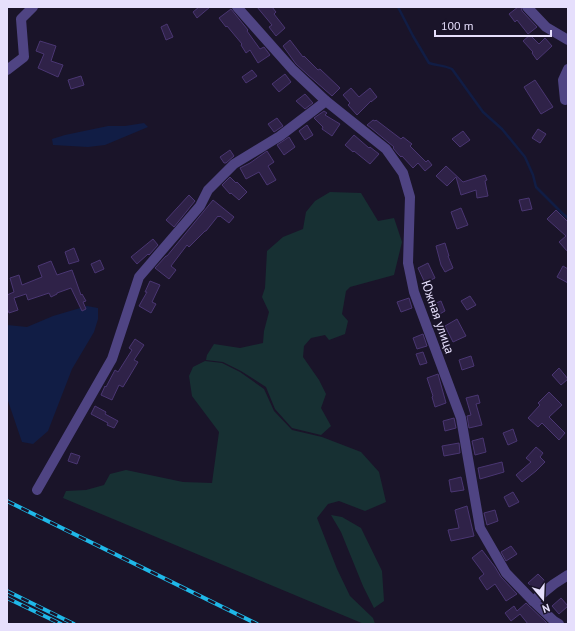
<svg xmlns="http://www.w3.org/2000/svg" width="575" height="631" viewBox="0 0 575 631" font-family="'PT Sans',sans-serif">
<style>
.green{fill:#173033}
.water{fill:#111d45}
.lines{fill:none;stroke-linecap:round;stroke-linejoin:round}
.stream{stroke:#111d45;stroke-width:2.5}
.building{fill:#2f2248;stroke:#4a3672}
.minor{stroke:#4f4483;stroke-width:10}
.rail-casing{stroke:#1fb8e8;stroke-width:4}
.rail{stroke:#1a1429;stroke-width:2.5;stroke-dasharray:8;stroke-linecap:butt}
.labels{text-anchor:middle;dominant-baseline:central;stroke-width:3.5;stroke-linejoin:round;paint-order:stroke}
.street-label{font-size:13px;fill:#e6dffc;stroke:#1a1429}
</style>
<rect width="100%" height="100%" fill="#1a1429"/>
<!-- green -->
<g class="green">
<polygon points="330,192 361,193 378,221 394,218 402,242 394,275 350,287 346,291 342,314 348,321 345,334 329,340 325,335 311,338 304,346 303,357 319,380 326,394 321,408 331,426 321,435 292,428 275,409 266,387 241,371 223,362 206,360 207,355 214,344 240,348 263,343 264,331 269,312 262,297 265,288 267,251 283,237 303,229 306,212 315,201"/>
<polygon points="205,361 222,363 240,372 264,389 274,411 292,430 322,437 361,452 379,472 386,502 365,511 339,501 328,504 317,518 337,569 350,596 373,618 375,624 364,624 63,498 66,491 86,490 104,485 110,474 126,470 183,482 212,483 219,432 192,396 189,376 193,367"/>
<polygon points="331,515 342,517 361,528 382,571 384,601 374,608 363,586 341,532"/>
</g>
<!-- water -->
<g class="water">
<polygon points="144,123 148,127 105,145 88,147 53,145 52,139 65,135 108,126 125,126"/>
<polygon points="87,306 98,308 98,319 94,332 72,369 48,431 33,444 22,442 7,398 7,325 27,327 53,316"/>
</g>
<g class="lines">
<!-- stream -->
<path class="stream" d="M398,7L413,36L429,63C438,66 444,65 452,69L483,112L502,129L525,157L533,175L536,187L563,214L568,218"/>
</g>
<!-- building -->
<g class="building">
<polygon points="199,7 210,7 197,18 193,12"/>
<polygon points="257,7 272,7 276,12 274,14 285,28 276,36 269,27 272,25"/>
<polygon points="518,7 521,7 522,11 537,27 528,34 517,20 515,22 509,14"/>
<polygon points="231,9 248,30 247,31 260,49 264,47 270,55 258,63 250,50 246,53 241,45 242,44 227,26 226,27 219,18"/>
<polygon points="167,24 173,37 166,40 161,27"/>
<polygon points="530,35 539,44 545,38 552,46 537,60 532,53 533,52 523,41"/>
<polygon points="290,40 303,57 304,56 318,70 320,69 340,88 332,96 308,75 296,64 283,46"/>
<polygon points="40,41 56,46 51,61 63,65 58,77 38,68 44,54 36,51"/>
<polygon points="252,70 257,76 246,83 242,77"/>
<polygon points="285,74 291,82 279,92 272,84"/>
<polygon points="81,76 84,85 71,89 68,80"/>
<polygon points="535,80 553,107 541,114 524,87"/>
<polygon points="351,88 359,97 370,88 377,97 371,102 371,101 357,115 348,105 350,103 343,95"/>
<polygon points="305,94 313,103 305,109 296,101"/>
<polygon points="324,111 327,113 325,115 340,124 332,136 322,129 323,127 314,118"/>
<polygon points="277,118 283,126 274,132 268,124"/>
<polygon points="373,120 375,121 376,120 401,139 403,137 412,144 410,146 426,162 428,160 432,165 425,171 418,163 413,168 402,156 401,157 398,154 393,148 394,147 371,128 367,125"/>
<polygon points="307,125 313,135 305,140 299,131"/>
<polygon points="538,129 546,134 540,143 532,138"/>
<polygon points="463,131 470,140 460,147 452,139"/>
<polygon points="354,135 369,148 370,147 379,154 370,164 354,151 353,152 345,145"/>
<polygon points="289,137 295,147 284,155 277,145"/>
<polygon points="230,150 234,156 226,163 224,163 220,157"/>
<polygon points="267,151 274,162 268,166 276,180 267,185 259,172 246,179 240,168 250,163"/>
<polygon points="446,166 463,182 485,175 487,180 485,181 488,196 477,198 476,190 461,195 456,177 447,186 436,176"/>
<polygon points="230,177 236,183 237,182 247,192 239,200 231,193 230,194 222,185"/>
<polygon points="189,195 195,201 174,227 166,220"/>
<polygon points="529,198 532,209 522,211 519,200"/>
<polygon points="213,200 234,217 229,223 220,216 219,217 218,216 206,231 205,231 189,247 187,245 171,266 176,270 169,279 155,268 166,256 167,256"/>
<polygon points="461,208 468,225 457,229 451,212"/>
<polygon points="556,210 568,222 568,252 559,242 566,236 547,219"/>
<polygon points="153,239 158,245 149,255 148,254 137,264 131,257"/>
<polygon points="445,243 449,256 448,256 453,268 445,272 441,265 436,246"/>
<polygon points="74,248 79,261 69,264 65,252"/>
<polygon points="100,260 104,269 95,273 91,264"/>
<polygon points="51,261 57,275 72,270 81,295 82,294 86,301 83,302 86,309 82,311 71,288 57,293 57,294 51,297 49,293 28,300 26,294 14,298 18,310 9,313 7,308 7,295 14,292 10,278 19,275 22,285 42,277 38,266"/>
<polygon points="428,263 435,278 425,283 418,268"/>
<polygon points="563,266 568,269 568,283 557,277"/>
<polygon points="150,281 160,285 152,302 156,304 151,313 139,306 147,292 145,292"/>
<polygon points="470,296 476,305 467,310 461,301"/>
<polygon points="409,298 412,308 401,312 397,302"/>
<polygon points="441,301 445,311 436,316 431,305"/>
<polygon points="457,319 466,336 453,342 445,326"/>
<polygon points="423,334 427,346 417,349 413,338"/>
<polygon points="135,339 144,345 134,360 138,362 123,387 119,385 112,400 101,395 105,386 106,387 115,370 118,372 132,350 129,348"/>
<polygon points="423,352 427,363 420,365 416,354"/>
<polygon points="471,356 474,366 462,370 459,360"/>
<polygon points="559,368 568,379 561,385 552,375"/>
<polygon points="438,374 446,403 435,407 432,397 433,396 427,378"/>
<polygon points="549,392 562,405 549,417 565,433 559,440 542,423 538,427 528,418 540,405 538,403"/>
<polygon points="478,395 480,403 476,404 482,425 469,428 467,416 471,415 466,398"/>
<polygon points="95,406 106,412 105,414 118,421 114,428 107,425 108,423 91,414"/>
<polygon points="454,418 456,428 445,431 443,421"/>
<polygon points="513,429 517,441 508,445 503,433"/>
<polygon points="483,438 486,452 475,455 472,441"/>
<polygon points="459,443 460,453 444,456 442,446"/>
<polygon points="536,447 543,453 540,457 545,462 536,471 522,482 516,475 531,462 526,458"/>
<polygon points="71,453 80,456 77,464 68,461"/>
<polygon points="502,462 504,472 480,479 478,468"/>
<polygon points="461,477 464,490 451,492 449,480"/>
<polygon points="513,492 519,502 509,507 504,497"/>
<polygon points="467,506 474,536 451,541 448,530 459,528 455,510"/>
<polygon points="495,510 498,521 487,525 484,513"/>
<polygon points="511,546 517,554 506,561 501,552"/>
<polygon points="482,550 495,567 501,577 517,594 506,601 495,584 487,590 479,578 484,574 472,558"/>
<polygon points="538,574 546,582 535,591 528,583"/>
<polygon points="561,598 568,606 559,614 552,606"/>
<polygon points="526,603 546,622 547,624 528,624 520,614 511,621 505,613 514,606 517,611"/>
</g>
<g class="lines">
<!-- minor -->
<g class="minor">
<polyline points="237,7 293,70 326,101 386,149 403,173 410,197 408,263 414,292 461,418 480,528 506,573 533,601 554,621 559,624"/>
<polyline points="527,7 546,27 568,40"/>
<polyline points="7,70 24,57 21,19 33,7"/>
<polyline points="565,100 563,80 568,69"/>
<polyline points="37,490 112,359 139,277 200,206 208,190 234,164 280,136 326,101"/>
<polyline points="533,601 554,584 568,575"/>
</g>
<!-- rail casing -->
<g class="rail-casing">
<g id="rail">
<polyline points="7,501 257,624"/>
<polyline points="7,591 74,624"/>
<polyline points="7,598 61,624"/>
</g>
</g>
<!-- rail -->
<use href="#rail" class="rail"/>
</g>
<g class="labels">
<!-- street labels -->
<g class="street-label">
<text transform="translate(438 317) rotate(71)">Южная улица</text>
</g>
</g>
<!-- border -->
<rect width="575" height="631" fill="none" stroke="#e6dffc" stroke-width="16"/>
<!-- north arrow -->
<g transform="translate(543 599) rotate(161)" stroke="#1a1429" stroke-width="3" paint-order="stroke">
<path d="M0-3L7 15L0 10L-7 15Z" fill="#e6dffc"/>
<text y="-6" font-size="11" font-weight="bold" text-anchor="middle" fill="#e6dffc">N</text>
</g>
<!-- scale -->
<path d="M435 30v6h116v-6" fill="none" stroke="#e6dffc" stroke-width="2"/>
<text x="441" y="30" font-size="12" fill="#e6dffc" stroke="#1a1429" stroke-width="3" paint-order="stroke">100 m</text>
</svg>
